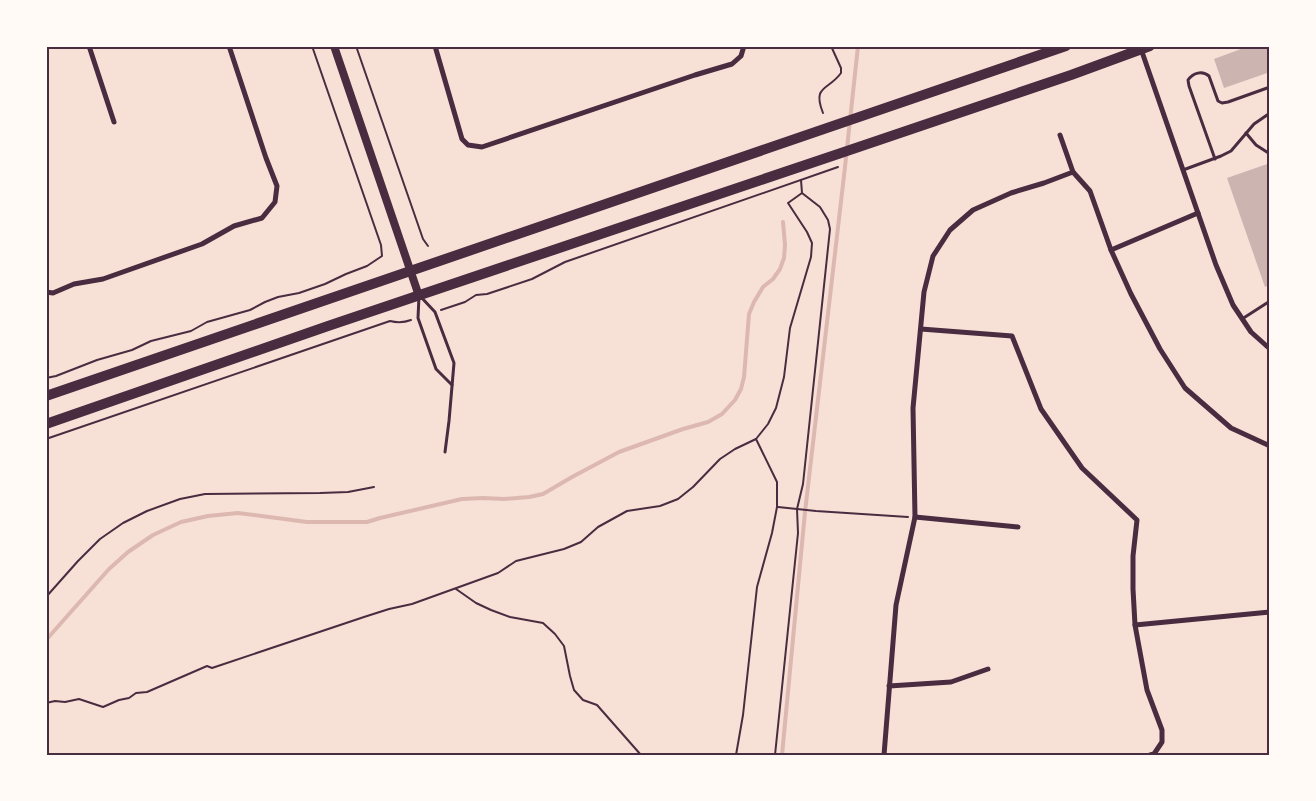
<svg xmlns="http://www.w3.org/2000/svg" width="1316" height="801" viewBox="0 0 1316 801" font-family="Karla,sans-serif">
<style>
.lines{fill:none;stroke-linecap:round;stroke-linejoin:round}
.stream{stroke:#dcb8b0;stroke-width:4}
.building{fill:#ccb4b1}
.path{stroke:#4a2c40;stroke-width:2}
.service{stroke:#4a2c40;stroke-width:3}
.minor{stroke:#4a2c40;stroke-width:5}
.tertiary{stroke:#4a2c40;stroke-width:8}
.primary{stroke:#4a2c40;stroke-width:10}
.neatline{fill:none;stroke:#4a2c40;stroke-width:2}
</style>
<rect width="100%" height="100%" fill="#f7e1d7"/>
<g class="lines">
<!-- stream -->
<g class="stream">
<polyline points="46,640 109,569 128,552 153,535 181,522 208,516 238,513 307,522 367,522 380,518 462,499 483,498 504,499 529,497 543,494 572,477 619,452 683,429 708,422 722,414 735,400 741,389 744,377 749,314 754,302 763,287 773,279 780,269 784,258 785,245 783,222"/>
<polyline points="782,755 805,512 845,167 858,46"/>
</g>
</g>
<!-- building -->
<g class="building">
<polygon points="1249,46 1270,46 1270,72 1224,88 1214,59"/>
<polygon points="1270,163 1270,285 1265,287 1227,178"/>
</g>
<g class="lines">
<!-- path -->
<g class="path">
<polyline points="356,46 423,239 428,246"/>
<path d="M823,113C812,85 828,91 841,73V68L831,46"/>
<polyline points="441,310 465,302 476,295 487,294 532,279 565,262 838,167"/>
<polyline points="46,378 56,376 97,360 132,350 151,341 191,331 207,322 250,310 265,302 278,297 299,293 325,284 346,274 367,266 382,256 381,245 312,46"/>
<path d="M46,439L390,321C398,323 403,323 411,320"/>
<polyline points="756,439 768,424 776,408 784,377 790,328 811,257 812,243 807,232 788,203 802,193"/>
<polyline points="778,507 816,511 908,517"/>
<polyline points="456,589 476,603 491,610 510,617 543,623 555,634 564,646 570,676 574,690 583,700 597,705 641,755"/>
<polyline points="46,597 78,561 100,539 123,523 147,511 180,499 205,494 320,493 348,492 374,487"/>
<polyline points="46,703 55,701 65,702 79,699 103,707 119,700 129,698 136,693 147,692 207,666 212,668 364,617 389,609 412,604 498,573 516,561 564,549 581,542 598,527 627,511 660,506 678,499 693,487 720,459 735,449 756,439 777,482 777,507 772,533 757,587 743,715 736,755"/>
<polyline points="678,755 714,755"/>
<polyline points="775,755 798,533 797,509 803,484 830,229 828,220 820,207 802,193 801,180"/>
</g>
<!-- service -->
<g class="service">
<polyline points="1246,133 1256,145 1270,154"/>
<path d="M1215,159L1189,86L1188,80C1193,73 1202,70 1209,76L1218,101L1222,103L1228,102L1270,87"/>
<polyline points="1183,170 1221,156 1231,151 1254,124 1270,113"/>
<polyline points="419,296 418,318 436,369 452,385"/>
<polyline points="420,296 435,312 454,363 449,421 445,452"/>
<polyline points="1242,319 1270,301"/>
</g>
<!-- minor -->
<g class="minor">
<polyline points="89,46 114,122"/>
<polyline points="435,46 462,139 468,145 482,147 695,75 732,64 741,56 744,46"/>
<polyline points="1141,49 1216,265 1233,305 1251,332 1270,349"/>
<polyline points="1060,135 1073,172 1090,191 1111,250 1131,294 1160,349 1185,388 1231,428 1270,446"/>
<polyline points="1111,250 1198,213"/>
<polyline points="46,292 53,293 74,284 103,279 202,244 234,226 262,218 275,202 277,186 266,158 229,46"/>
<polyline points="921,329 1012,336 1041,409 1082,468 1137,520 1133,556 1133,589 1135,625 1147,690 1162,730 1162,742 1154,754 1150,755"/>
<polyline points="915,517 1018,527"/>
<polyline points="1135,625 1270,612"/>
<polyline points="889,686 951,682 988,669"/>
<polyline points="884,755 896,605 915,517 913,408 924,292 933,256 950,230 973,210 1011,193 1044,183 1073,172"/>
</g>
<!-- tertiary -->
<polyline class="tertiary" points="334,46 419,296"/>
<!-- primary -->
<g class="primary">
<polyline points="46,396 1066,46"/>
<polyline points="46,424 328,326 841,153 1071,75 1150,46"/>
</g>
</g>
<!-- border -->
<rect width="1316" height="801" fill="none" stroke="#fffaf5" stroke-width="95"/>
<rect x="48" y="48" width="1220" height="706" class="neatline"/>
</svg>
